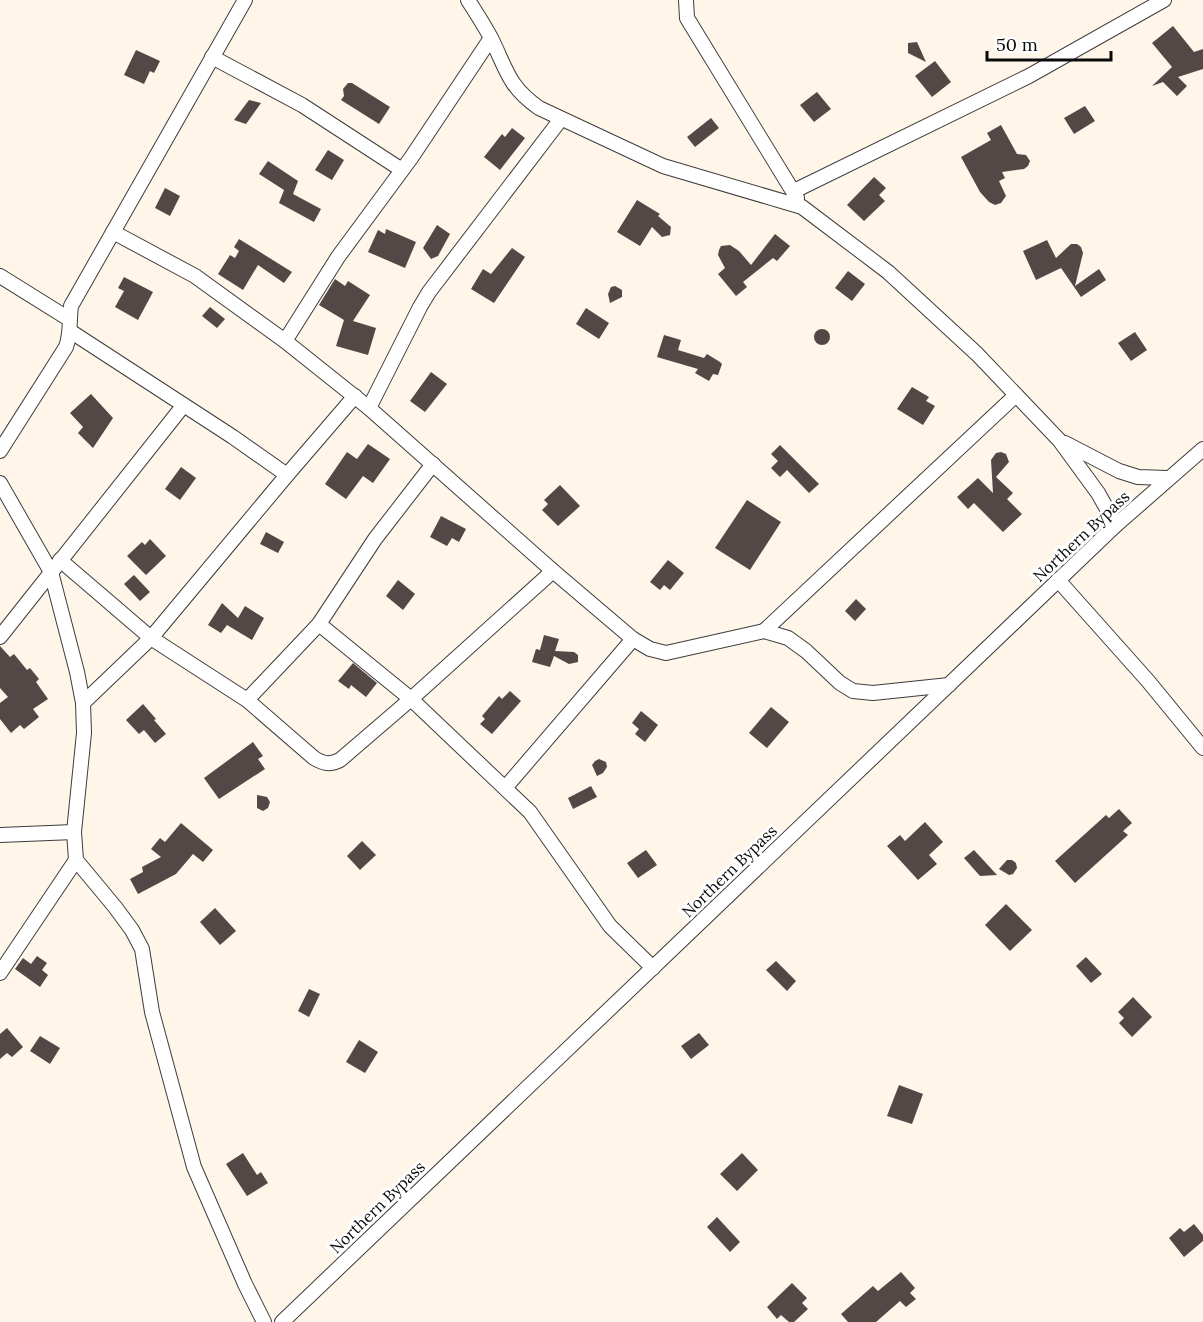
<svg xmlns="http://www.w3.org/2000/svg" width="1203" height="1322" viewBox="0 0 1203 1322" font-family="Lora,serif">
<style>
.building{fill:#534846}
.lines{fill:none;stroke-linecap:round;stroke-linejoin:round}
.minor-casing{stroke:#3d3d3d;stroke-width:16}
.minor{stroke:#fff;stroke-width:14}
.labels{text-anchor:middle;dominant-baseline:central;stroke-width:6;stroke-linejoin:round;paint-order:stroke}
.street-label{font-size:16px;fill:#0a0a0a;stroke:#fff}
</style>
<rect width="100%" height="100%" fill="#fff5e8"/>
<!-- building -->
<g class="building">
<polygon points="1173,26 1194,52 1203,49 1203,69 1178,77 1187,86 1177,96 1163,82 1152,86 1172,67 1152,43"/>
<polygon points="917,42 926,62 908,53 908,43"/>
<polygon points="136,50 160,61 154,73 150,71 144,84 124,75"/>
<polygon points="935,61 951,82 932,97 915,76"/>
<polygon points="348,83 352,83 390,107 379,124 341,100 344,96 343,89"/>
<polygon points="817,92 831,109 814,122 800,105"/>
<polygon points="249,100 261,103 246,124 234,120"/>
<polygon points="1085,106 1095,121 1074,134 1064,118"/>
<polygon points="711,118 719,128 695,147 687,137"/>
<polygon points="1001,125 1017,154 1026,155 1030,161 1028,166 1024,169 1002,172 1005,178 999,181 1006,196 1001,203 995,205 989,202 980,192 961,157 991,140 987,133"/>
<polygon points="512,128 525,138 500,170 484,157 502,134 505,137"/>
<polygon points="328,150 344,160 332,180 315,170"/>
<polygon points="268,161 298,181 293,194 321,209 314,222 279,203 284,190 259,174"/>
<polygon points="874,177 886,188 879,195 885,201 864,221 847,205"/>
<polygon points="165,188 180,196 170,216 155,208"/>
<polygon points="637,200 660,214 658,216 671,227 670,235 662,237 652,227 640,246 617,232"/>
<polygon points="437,225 450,234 438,256 431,259 423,248"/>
<polygon points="386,229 416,242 405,268 368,252 378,230 385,234"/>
<polygon points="775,234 790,246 777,261 773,258 743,282 747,287 736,296 718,274 725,268 718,255 719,250 721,246 730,245 739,251 751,265"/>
<polygon points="239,239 292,272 284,283 258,265 243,290 218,274 230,255 235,258 239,251 234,247"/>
<polygon points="1047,240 1056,258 1071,244 1077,244 1081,247 1083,253 1075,286 1099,269 1106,280 1081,297 1061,268 1036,280 1023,251"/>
<polygon points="512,248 525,257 494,303 471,289 483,269 491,274"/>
<polygon points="848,271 865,284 852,301 835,288"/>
<polygon points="124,277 153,292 138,320 115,307 124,291 118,288"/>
<polygon points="335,279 345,286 348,281 370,295 353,321 376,328 368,355 336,346 344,320 319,305"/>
<polygon points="615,286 622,290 622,297 610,303 608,294 611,287"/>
<polygon points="210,307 225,319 217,328 202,316"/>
<polygon points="586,308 609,323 599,339 576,324"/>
<circle cx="822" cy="337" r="8"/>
<polygon points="1135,332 1147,350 1131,361 1118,343"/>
<polygon points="664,335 681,340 678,350 704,358 707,354 720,362 722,364 718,375 713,374 709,381 695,373 698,369 657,357"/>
<polygon points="431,372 447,384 425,412 410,401"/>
<polygon points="912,387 929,397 926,401 935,406 923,425 897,409"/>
<polygon points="91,394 113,418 93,448 78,433 83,427 70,413"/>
<polygon points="368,444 390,459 373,483 363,476 346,499 325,484 347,452 357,459"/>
<polygon points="780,445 819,484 809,493 787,470 780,477 771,468 778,461 771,454"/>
<polygon points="1001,452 1006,454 1009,462 996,477 1013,493 1007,499 1022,514 1003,532 974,503 968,509 957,497 978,478 993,493 991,460 996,453"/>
<polygon points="181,467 196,478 180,500 165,489"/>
<polygon points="560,485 580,506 558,526 542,510 548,504 544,500"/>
<polygon points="747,500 781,522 750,570 715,548"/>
<polygon points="441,516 466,529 459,542 452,538 447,546 430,537"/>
<polygon points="266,532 284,542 278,553 260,544"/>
<polygon points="150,539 166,556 146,575 127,556 142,542 145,545"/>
<polygon points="668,560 684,573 670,590 664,585 660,590 650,582"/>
<polygon points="134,575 150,592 140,601 124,584"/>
<polygon points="398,580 415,594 403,610 386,596"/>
<polygon points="856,599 866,609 855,621 845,611"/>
<polygon points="222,603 238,618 245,606 264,618 252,640 227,625 221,633 208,625"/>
<polygon points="544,635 559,639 555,651 574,652 578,655 578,662 569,664 554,656 550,667 532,662 536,649 540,650"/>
<polygon points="0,646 10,657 14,654 27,670 30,668 39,679 36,682 48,699 33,709 39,717 24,729 20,725 11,733 0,719 0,703 8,697 0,688"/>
<polygon points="353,663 377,683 366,697 351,685 349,689 338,681"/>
<polygon points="510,691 521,701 492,734 480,724 485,719 482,716 499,696 502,699"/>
<polygon points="143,704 156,719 154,720 166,734 155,743 144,730 139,734 126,720"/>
<polygon points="771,707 789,722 767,748 749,733"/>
<polygon points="641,711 658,725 645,742 635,734 639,729 632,723"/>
<polygon points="253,742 263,756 258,759 265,769 219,799 204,778"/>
<polygon points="599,759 606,762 607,767 603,773 597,776 592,765 595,761"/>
<polygon points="591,786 597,797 573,809 568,798"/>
<polygon points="257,795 267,797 270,802 268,808 263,811 257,808"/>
<polygon points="1119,809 1132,823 1123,831 1128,835 1075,883 1055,861 1106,815 1109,818"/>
<polygon points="925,822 943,842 929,855 937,864 918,880 887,846 900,835 905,841"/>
<polygon points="181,823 213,850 203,862 193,854 176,874 138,894 130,879 143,872 142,867 161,857 151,849 160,838 165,842"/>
<polygon points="362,841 376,855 360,870 347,856"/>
<polygon points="646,850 657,865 638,878 627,863"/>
<polygon points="974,850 997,875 980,876 964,858"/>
<polygon points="1007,860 1012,860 1016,863 1017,868 1013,874 1009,875 999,869"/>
<polygon points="1006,904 1032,930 1010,951 985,925"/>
<polygon points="215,908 236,931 220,945 200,922"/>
<polygon points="37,956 47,963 42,970 48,975 40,987 15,969 23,958 31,964"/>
<polygon points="1086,957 1102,974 1091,983 1076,966"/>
<polygon points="776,961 796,981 787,991 766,970"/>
<polygon points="309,989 320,994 309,1017 298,1011"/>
<polygon points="1133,997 1152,1017 1132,1037 1119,1023 1124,1018 1118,1012"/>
<polygon points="7,1028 23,1047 12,1057 7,1053 0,1059 0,1034"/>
<polygon points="699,1033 709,1045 691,1059 681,1046"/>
<polygon points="40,1036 60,1048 50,1064 30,1051"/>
<polygon points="359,1040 378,1052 365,1073 346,1062"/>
<polygon points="899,1085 923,1094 912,1124 887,1116"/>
<polygon points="243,1153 257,1175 261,1172 268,1183 247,1196 226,1164"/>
<polygon points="742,1153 758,1170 737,1191 720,1174"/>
<polygon points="717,1217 740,1242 730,1252 707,1227"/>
<polygon points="1194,1224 1203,1235 1203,1241 1184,1257 1169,1238 1180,1228 1184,1232"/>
<polygon points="901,1272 915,1288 910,1293 916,1299 906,1307 900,1301 876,1322 848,1322 841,1314 873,1286 878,1291"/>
<polygon points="792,1283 807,1298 802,1303 808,1309 794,1322 789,1322 781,1315 777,1319 767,1307"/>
</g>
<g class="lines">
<!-- minor casing -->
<g class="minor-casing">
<g id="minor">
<path d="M468,0C476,13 485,26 492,40C507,71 509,87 539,108L663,166L802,207L888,272L977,354L1060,441L1098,493L1116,525"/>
<polyline points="686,0 687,18 797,198"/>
<polyline points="212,57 302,105 402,170"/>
<polyline points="794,191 1029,76 1164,0"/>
<polyline points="113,232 195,276 285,341 369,408 553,571 633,639 650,649 666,653 764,631 788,638 806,651 840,683 853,691 873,693 949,685"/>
<polyline points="0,276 69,319"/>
<polyline points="70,331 233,437 287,475"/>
<polyline points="285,341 338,257 411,158 491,38"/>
<polyline points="369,408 420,307 429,292 561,119"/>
<polyline points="1065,443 1119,471 1138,477 1167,478"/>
<path d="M0,451L66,347C71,334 69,321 71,306L245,0"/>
<polyline points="0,483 51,572 77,672 83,703 84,733 74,832 76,860 115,907 132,930 142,949 152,1012 194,1167 245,1284 264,1322"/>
<path d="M60,560L151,638L247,700L314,758C324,764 330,765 340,760L411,699L553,571"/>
<polyline points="1058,580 1148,681 1203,748"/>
<polyline points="319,624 411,699 530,812 610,926 653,968"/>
<polyline points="764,631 1016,395"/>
<polyline points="0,637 183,406"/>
<polyline points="247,700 319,624 375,539 433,464"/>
<polyline points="83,703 151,638 287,475 355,396"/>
<polyline points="505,788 633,639"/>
<polyline points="0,835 74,832"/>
<polyline points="0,973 76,860"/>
<polyline points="282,1322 1116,525 1203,449"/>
</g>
</g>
<!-- minor -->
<use href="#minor" class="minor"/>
</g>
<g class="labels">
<!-- street labels -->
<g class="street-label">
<text transform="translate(1081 536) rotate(-43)">Northern Bypass</text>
<text transform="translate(729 871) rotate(-44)">Northern Bypass</text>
<text transform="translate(377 1207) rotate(-44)">Northern Bypass</text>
</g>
</g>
<!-- scale -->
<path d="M987 51v9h124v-9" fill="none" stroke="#0a0a0a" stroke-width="3"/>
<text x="996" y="51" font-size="18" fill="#0a0a0a" stroke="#ffffff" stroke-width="4.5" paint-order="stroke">50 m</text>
</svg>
